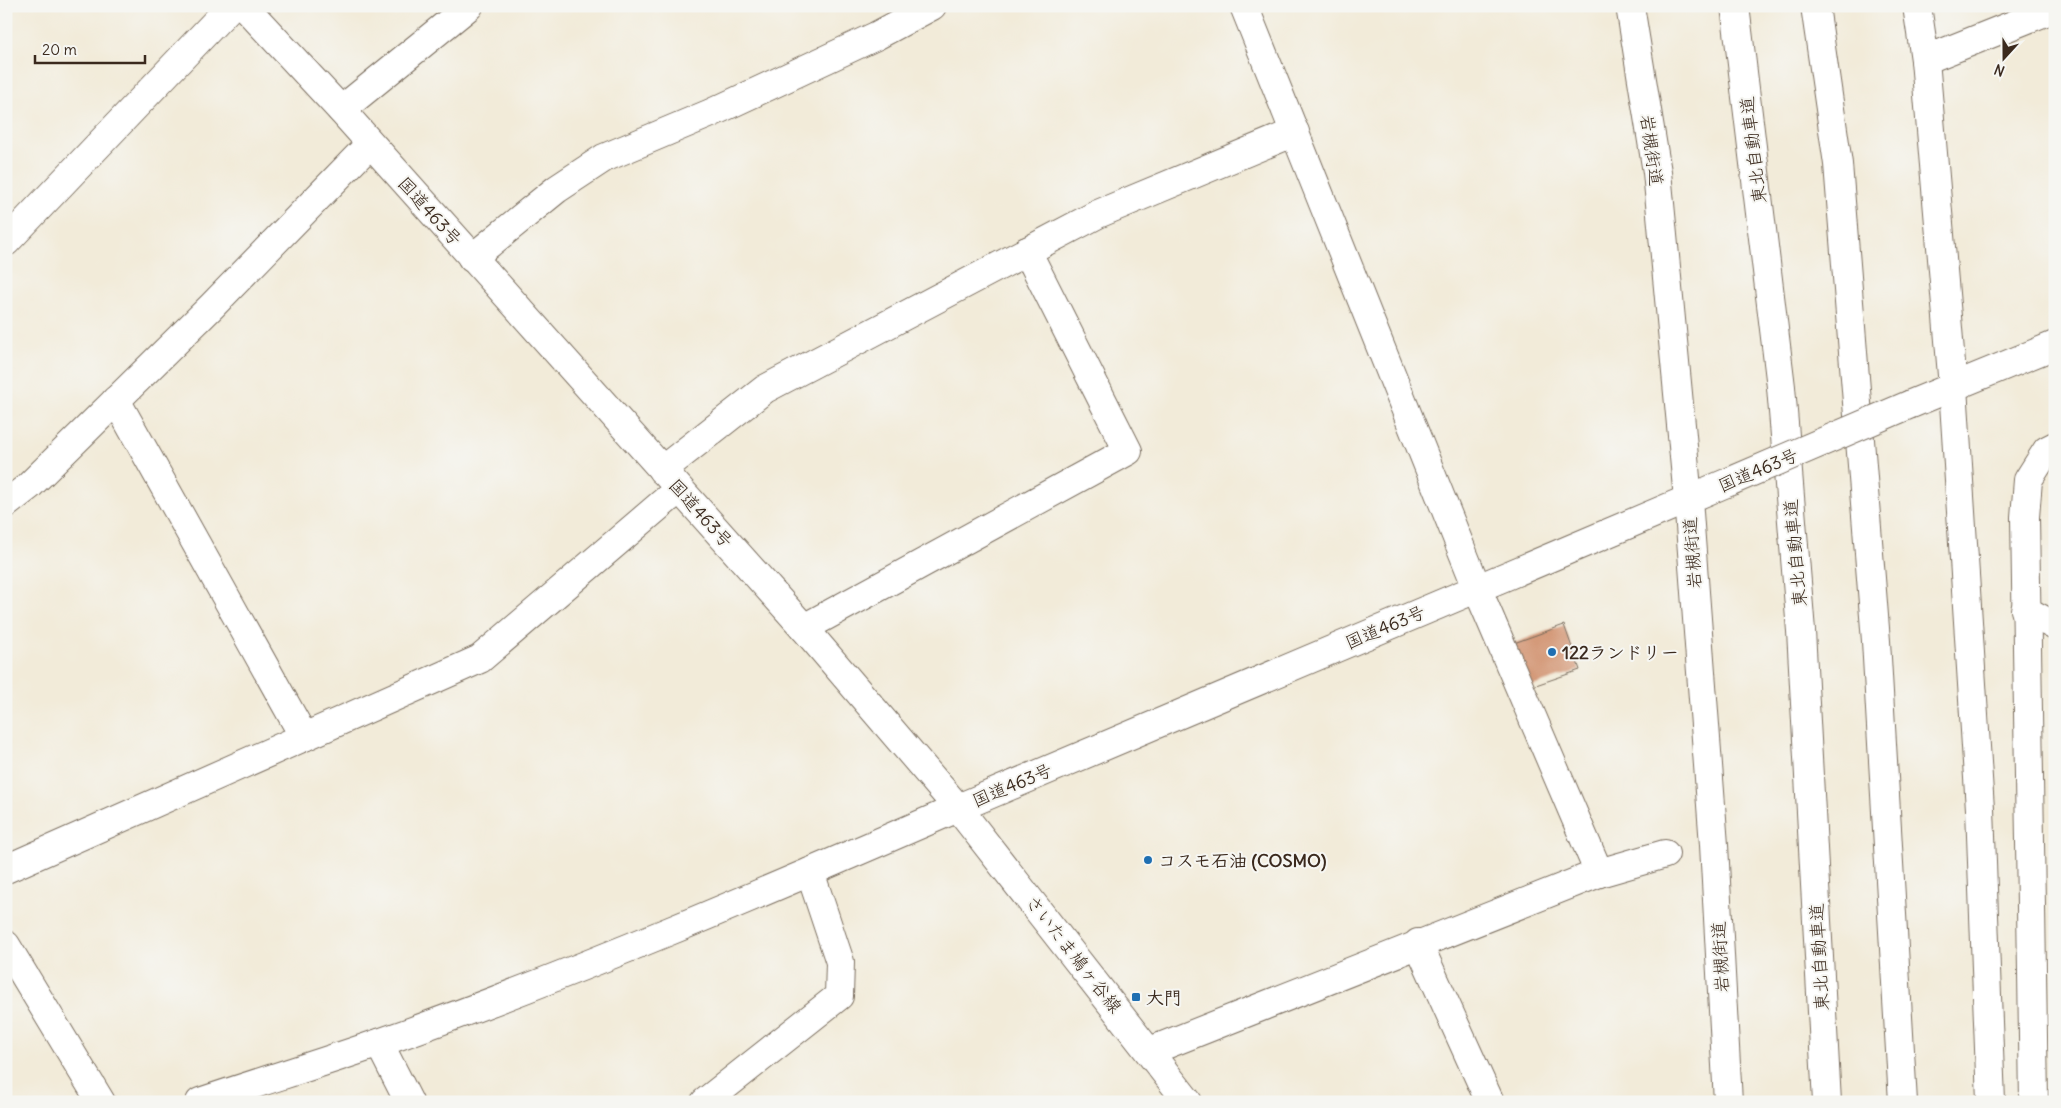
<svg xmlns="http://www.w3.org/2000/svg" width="2061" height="1108" viewBox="0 0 2061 1108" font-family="Delius,'Klee One',sans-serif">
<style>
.building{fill:#d49a79}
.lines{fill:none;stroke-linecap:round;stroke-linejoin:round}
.minor-casing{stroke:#7b6e5f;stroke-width:30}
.major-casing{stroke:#7b6e5f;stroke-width:30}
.highway-casing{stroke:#7b6e5f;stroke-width:30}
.minor{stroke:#fff;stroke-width:28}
.major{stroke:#fff;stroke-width:28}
.highway{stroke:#fff;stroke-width:28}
.highway-bridge-casing{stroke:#7b6e5f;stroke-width:30;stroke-linecap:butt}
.highway-bridge{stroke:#fff;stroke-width:28}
.poi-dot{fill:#1f6fb2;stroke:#f6f6f2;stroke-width:2}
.labels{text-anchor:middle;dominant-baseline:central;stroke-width:4;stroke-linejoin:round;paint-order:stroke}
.street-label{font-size:18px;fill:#3b2a1e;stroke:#f6f6f2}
.poi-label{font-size:18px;font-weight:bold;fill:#3b2a1e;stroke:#f6f6f2;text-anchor:start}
</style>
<rect width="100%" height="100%" fill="#f6f6f2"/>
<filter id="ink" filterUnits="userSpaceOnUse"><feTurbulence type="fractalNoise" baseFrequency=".02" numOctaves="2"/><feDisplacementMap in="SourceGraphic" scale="10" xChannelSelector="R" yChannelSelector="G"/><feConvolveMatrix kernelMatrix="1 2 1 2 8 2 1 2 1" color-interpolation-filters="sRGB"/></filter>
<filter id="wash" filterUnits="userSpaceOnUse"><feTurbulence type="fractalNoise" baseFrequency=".0096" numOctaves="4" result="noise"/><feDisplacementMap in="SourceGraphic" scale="20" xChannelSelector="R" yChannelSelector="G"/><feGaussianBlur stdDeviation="1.12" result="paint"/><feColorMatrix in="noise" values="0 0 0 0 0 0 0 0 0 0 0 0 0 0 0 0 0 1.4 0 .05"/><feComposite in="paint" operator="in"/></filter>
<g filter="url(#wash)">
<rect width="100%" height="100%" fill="#f2ebd9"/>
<g id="blocks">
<!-- building -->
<polygon class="building" points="1564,625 1580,670 1530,687 1514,643"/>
</g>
</g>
<g filter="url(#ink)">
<use href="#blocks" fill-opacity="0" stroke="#7b6e5f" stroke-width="1"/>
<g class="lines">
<!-- minor casing -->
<g class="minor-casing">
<g id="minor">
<polyline points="1244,6 1477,588 1599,873 1665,854"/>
<polyline points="1925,60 2055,8"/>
<polyline points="341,110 469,6"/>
<polyline points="6,242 231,6"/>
<polyline points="472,258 557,189 604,158 711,113 876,36 932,6"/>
<polyline points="116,400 304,737"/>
<polyline points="662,470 765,389 1098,214 1295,132"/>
<polyline points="6,504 29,486 212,306 370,144"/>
<polyline points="2025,610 2055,626"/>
<polyline points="804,628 1128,451 1027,251"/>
<polyline points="6,869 480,659 679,489"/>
<polyline points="1418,943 1490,1102"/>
<polyline points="6,945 101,1102"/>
<polyline points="379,1043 409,1102"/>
<polyline points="1150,1051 1599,873"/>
<path d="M200,1102C259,1082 319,1064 379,1043C575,974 767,891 958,808"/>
<polyline points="705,1102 839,996 840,962 810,872"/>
<polyline points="2034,1102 2025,517 2028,480 2047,450 2055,446"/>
</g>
</g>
<!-- major casing -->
<g class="major-casing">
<polyline id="major" points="958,808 1188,1102"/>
</g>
<!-- highway casing -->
<g class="highway-casing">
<g id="highway">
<polyline points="244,6 341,110 804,628 958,808 1731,481"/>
<polyline points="1630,6 1657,172 1688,499 1714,845 1728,1102"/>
<polyline points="1735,6 1781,387 1801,631 1827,1102"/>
<polyline points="1815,6 1838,164 1876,641 1903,1102"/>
<polyline points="1917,6 1925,60 1953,387 1980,809 1991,1102"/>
<polyline points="1911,404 2055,345"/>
</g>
</g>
<!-- minor -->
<use href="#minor" class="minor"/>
<!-- major -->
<use href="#major" class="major"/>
<!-- highway -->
<use href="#highway" class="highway"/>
<!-- highway-bridge casing -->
<g class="highway-bridge-casing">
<polyline id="highway-bridge" points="1731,481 1911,404"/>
</g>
<!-- highway-bridge -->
<use href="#highway-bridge" class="highway-bridge"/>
</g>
</g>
<!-- markers -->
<g class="poi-dot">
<circle cx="1552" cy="652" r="5"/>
<circle cx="1148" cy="860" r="5"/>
<rect x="1131" y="992" width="10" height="10" rx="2.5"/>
</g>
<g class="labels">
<!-- street labels -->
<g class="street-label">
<text transform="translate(1652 150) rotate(82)">岩槻街道</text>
<text transform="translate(1753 150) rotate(-97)">東北自動車道</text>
<text transform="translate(430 211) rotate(48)">国道463号</text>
<text transform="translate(1758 470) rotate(-23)">国道463号</text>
<text transform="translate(701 513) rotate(48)">国道463号</text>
<text transform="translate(1692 553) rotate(-94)">岩槻街道</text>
<text transform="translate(1795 553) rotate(-95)">東北自動車道</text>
<text transform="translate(1385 627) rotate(-23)">国道463号</text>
<text transform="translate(1012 785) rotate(-23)">国道463号</text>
<text transform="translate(1074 954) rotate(52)">さいたま鳩ヶ谷線</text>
<text transform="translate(1720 957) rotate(-93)">岩槻街道</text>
<text transform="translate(1819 957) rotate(-93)">東北自動車道</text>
</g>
<!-- poi labels -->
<g class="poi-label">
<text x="1562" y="652">122ランドリー</text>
<text x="1158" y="860">コスモ石油 (COSMO)</text>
<text x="1146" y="997">大門</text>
</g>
</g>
<!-- margin -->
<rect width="2061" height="1108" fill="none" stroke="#f6f6f2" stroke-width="25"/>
<!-- north arrow -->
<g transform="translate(2004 58) rotate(201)" stroke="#f6f6f2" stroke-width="4" paint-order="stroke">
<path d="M0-4L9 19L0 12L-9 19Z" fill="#3b2a1e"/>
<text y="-8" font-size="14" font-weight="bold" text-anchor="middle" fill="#3b2a1e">N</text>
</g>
<!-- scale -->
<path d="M35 55v8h110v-8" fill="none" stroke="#3b2a1e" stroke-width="2.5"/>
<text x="42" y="55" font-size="15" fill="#3b2a1e" stroke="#f6f6f2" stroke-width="4" paint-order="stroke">20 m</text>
</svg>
